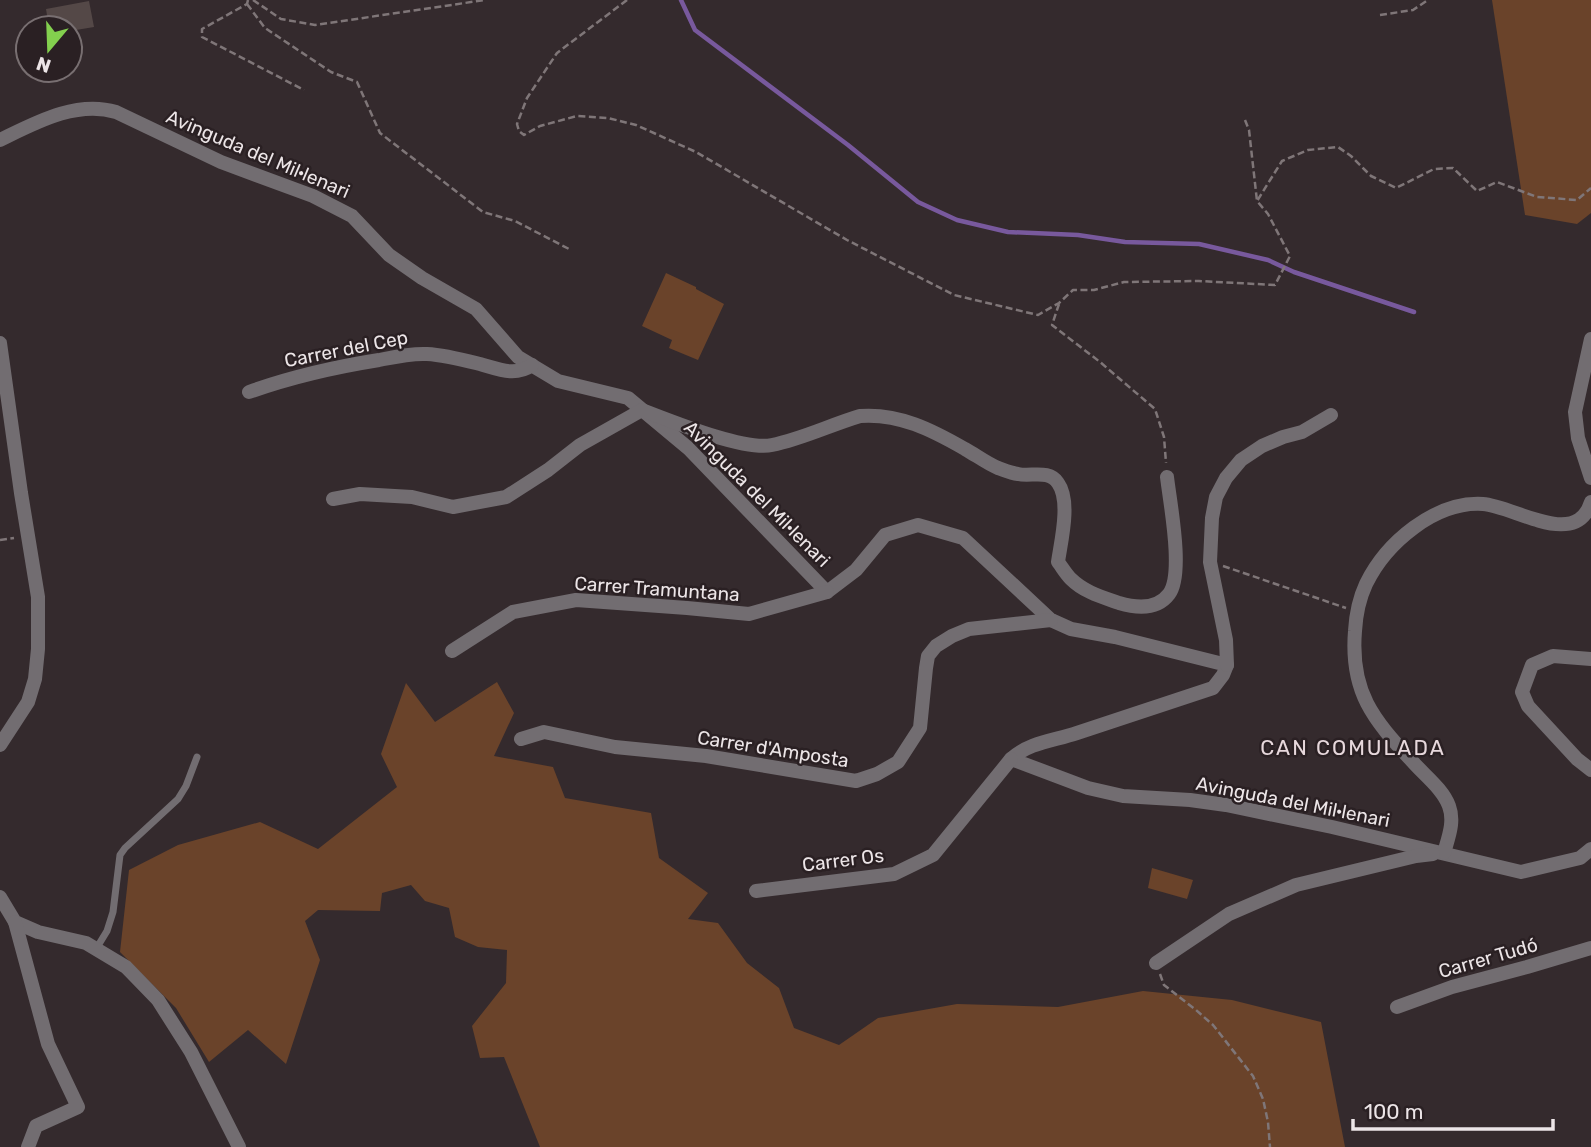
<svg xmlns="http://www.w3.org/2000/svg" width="1591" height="1147" viewBox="0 0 1591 1147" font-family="Rubik,sans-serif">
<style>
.green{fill:#6a432a}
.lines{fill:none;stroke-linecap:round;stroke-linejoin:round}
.stream{stroke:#78599d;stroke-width:4.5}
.building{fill:#544847}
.path{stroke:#7f7678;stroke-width:2.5;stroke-dasharray:7 3.5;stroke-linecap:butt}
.lane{stroke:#726d71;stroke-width:7}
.street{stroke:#726d71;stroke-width:14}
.labels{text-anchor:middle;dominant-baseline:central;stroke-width:5;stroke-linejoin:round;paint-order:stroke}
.street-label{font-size:19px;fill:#ece5e7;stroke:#2a2023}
.neighbourhood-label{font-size:21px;letter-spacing:2px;fill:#e7d8dc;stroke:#2a2023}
</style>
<rect width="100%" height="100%" fill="#342a2d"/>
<!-- green -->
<g class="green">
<polygon points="1492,0 1591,0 1591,213 1577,224 1525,215"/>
<polygon points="666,273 696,287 696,289 724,304 698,360 669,348 672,340 642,326"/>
<polygon points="497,682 514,713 494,756 553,767 565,798 651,813 659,858 708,893 688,919 718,923 747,963 779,988 794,1028 839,1045 878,1018 957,1004 1058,1007 1143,991 1232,1000 1321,1022 1345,1147 540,1147 504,1057 480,1058 472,1026 506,983 507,950 478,947 455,937 449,908 425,901 411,885 382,893 380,911 318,910 305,921 320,960 286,1064 248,1030 209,1062 176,1008 120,952 129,870 178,845 260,822 318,849 397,787 381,754 406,683 435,722"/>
<polygon points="1152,868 1193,880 1187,899 1148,888"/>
</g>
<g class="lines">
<!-- stream -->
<polyline class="stream" points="681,0 695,30 848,145 918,202 957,220 1008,232 1078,235 1125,242 1199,244 1268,260 1294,272 1414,312"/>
</g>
<!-- building -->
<polygon class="building" points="89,1 94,27 70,31 70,28 49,28 46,9"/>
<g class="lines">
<!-- path -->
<g class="path">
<polyline points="248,0 247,4 202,29 202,37 304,90"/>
<polyline points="253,0 281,19 315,25 485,0"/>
<polyline points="627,0 557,53 527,98 517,124 519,131 524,135 540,126 577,116 608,118 636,125 696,152 847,240 954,295 1038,315 1059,303 1073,290 1094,290 1124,282 1199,281 1275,285 1290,256 1268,214 1257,201 1282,161 1308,150 1338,147 1351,156 1371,176 1396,188 1434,169 1453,168 1477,191 1497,182 1537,197 1577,200 1591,188"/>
<polyline points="247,4 265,28 331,72 357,82 380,133 483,212 515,221 571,250"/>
<polyline points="1380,15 1413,10 1428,0"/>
<polyline points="1245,120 1249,130 1257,201"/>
<polyline points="1059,304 1052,325 1100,362 1155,409 1164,437 1166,463"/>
<polyline points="0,540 14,538"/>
<polyline points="1223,566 1346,608"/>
<polyline points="1160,974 1164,985 1196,1010 1213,1025 1253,1076 1263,1099 1268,1122 1270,1147"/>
</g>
<!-- lane -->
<polyline class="lane" points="96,949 107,931 113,912 120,855 125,848 178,799 186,786 197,757"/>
<!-- street -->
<g class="street">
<path d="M0,140C35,123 76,100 116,112L221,162L313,196L352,216L389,255L422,278L476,309L518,357L558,381L628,398L688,448L827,592L856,570L885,535L918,525L963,538L1051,620L1071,629L1115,637L1227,665L1223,675L1213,688C1167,703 1122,718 1077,733C1053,741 1030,742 1011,759L1088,788L1123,796L1190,800L1226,805L1332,827L1521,872L1580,858L1591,849"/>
<polyline points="1591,339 1575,412 1578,438 1591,478"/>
<polyline points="0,343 21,493 38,597 38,649 35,679 28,702 0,745"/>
<path d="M249,392C291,377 335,367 379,360C394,357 412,353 427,354C445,355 464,360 480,364C498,369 515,377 532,365"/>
<path d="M333,499L360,494L412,497L453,507L506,497L548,470L580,445L642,410C671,421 744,451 772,445C802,439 830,425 860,416C899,413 932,430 965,449C976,455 986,463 998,468C1004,470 1011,473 1018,474C1031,477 1049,469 1058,483C1071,501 1061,541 1058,562C1062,567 1066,574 1071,579C1084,592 1102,597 1119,603C1136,608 1157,610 1169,594C1184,574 1170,503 1167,477"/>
<polyline points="452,651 513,612 576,600 687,608 749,614 827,592"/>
<polyline points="1591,659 1553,656 1532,665 1522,692 1528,706 1577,759 1591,770"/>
<polyline points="1227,665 1226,640 1210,562 1212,518 1216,497 1226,478 1241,460 1262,446 1283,437 1302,432 1331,415"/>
<polyline points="521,739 544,732 615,747 706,756 856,781 877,774 898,762 920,728 926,668 928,656 936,646 952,636 969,629 1051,620"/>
<path d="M1444,853C1448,838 1455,822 1449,806C1443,789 1424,775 1412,761C1373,719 1350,692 1355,631C1356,614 1359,599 1366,584C1386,543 1435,501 1483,504C1514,506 1576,550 1591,502"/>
<polyline points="756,891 894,874 933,855 1011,759"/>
<polyline points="0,897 15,922 38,932 86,943 126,967 158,1000 191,1052 239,1147"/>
<polyline points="15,922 48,1044 78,1107 36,1126 28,1147"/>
<polyline points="1156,963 1229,914 1296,885 1416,856 1433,854"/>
<polyline points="1397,1007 1452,987 1527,967 1591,948"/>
</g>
</g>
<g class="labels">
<!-- street labels -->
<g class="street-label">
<text transform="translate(258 154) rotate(23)">Avinguda del Mil·lenari</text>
<text transform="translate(346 349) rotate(-11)">Carrer del Cep</text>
<text transform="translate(757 494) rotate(45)">Avinguda del Mil·lenari</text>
<text transform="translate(657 589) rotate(4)">Carrer Tramuntana</text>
<text transform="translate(773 749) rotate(9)">Carrer d'Amposta</text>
<text transform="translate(1293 802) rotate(11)">Avinguda del Mil·lenari</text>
<text transform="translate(843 860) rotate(-7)">Carrer Os</text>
<text transform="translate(1488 958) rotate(-16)">Carrer Tudó</text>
</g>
<!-- neighbourhood labels -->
<g class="neighbourhood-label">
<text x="1353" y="747">CAN COMULADA</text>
</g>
</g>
<!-- north arrow -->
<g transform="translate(49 49) rotate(199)"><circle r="33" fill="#2a2023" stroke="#786f71" stroke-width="2"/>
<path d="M0-5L12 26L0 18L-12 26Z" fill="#83d04e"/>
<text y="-10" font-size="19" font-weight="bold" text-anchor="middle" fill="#ece5e7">N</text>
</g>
<!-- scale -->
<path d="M1353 1119v10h200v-10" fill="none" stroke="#ece5e7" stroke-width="3.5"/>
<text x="1364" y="1119" font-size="21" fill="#ece5e7" stroke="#2a2023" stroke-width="5" paint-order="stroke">100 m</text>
</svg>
